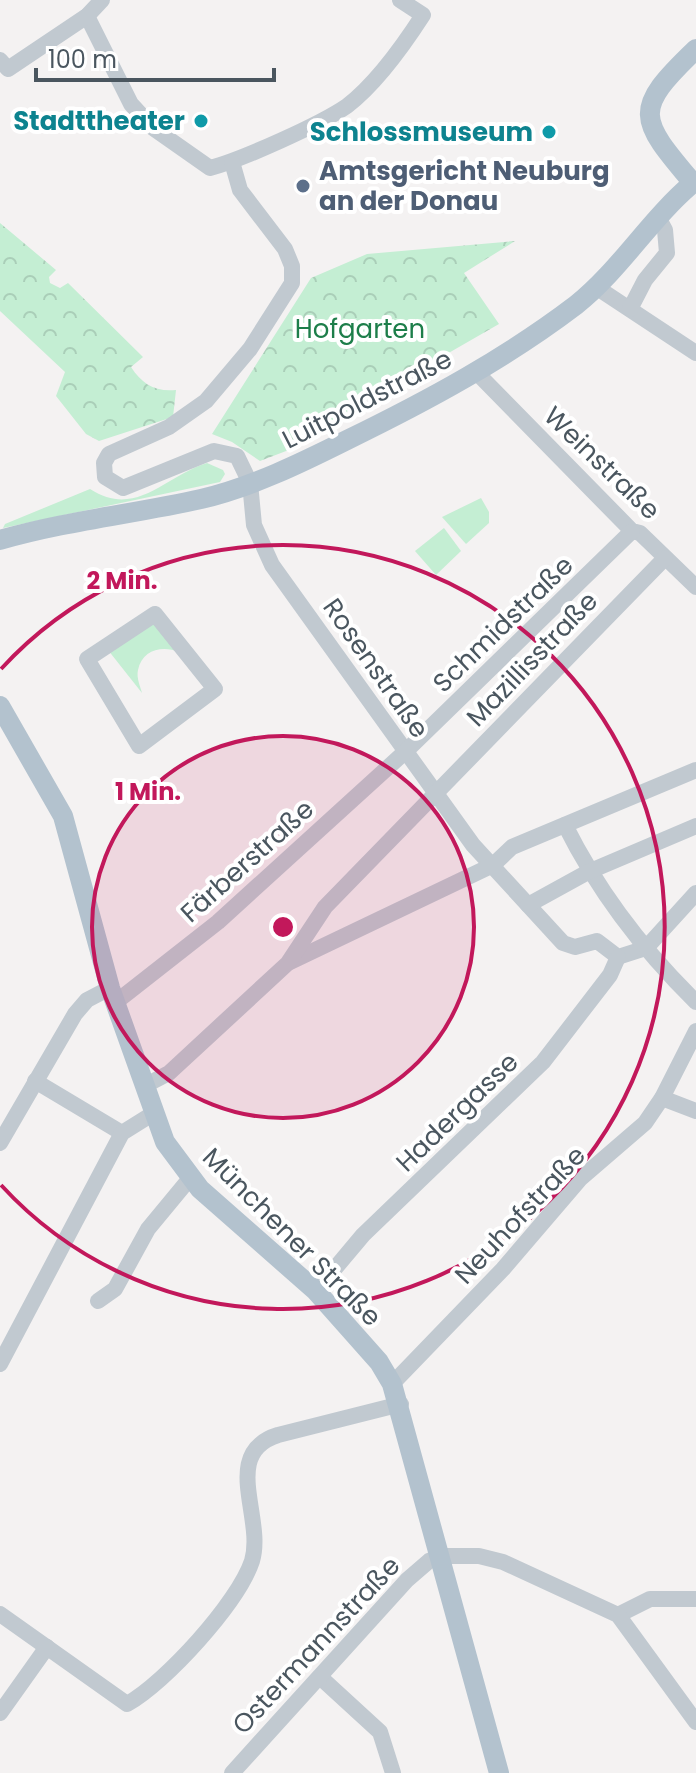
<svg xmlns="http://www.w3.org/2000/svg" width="696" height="1773" viewBox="0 0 696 1773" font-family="Poppins,sans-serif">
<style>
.green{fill:#c4eed3}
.park{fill:url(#park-crowns)}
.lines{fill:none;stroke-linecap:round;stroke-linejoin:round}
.minor{stroke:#c1c9d0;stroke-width:16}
.major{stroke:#b3c2ce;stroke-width:20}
.ring{fill:none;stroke:#c2185b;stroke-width:4}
.culture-dot{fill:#0f9aa8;stroke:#fff;stroke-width:3}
.service-dot{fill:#5c6f8a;stroke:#fff;stroke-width:3}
.labels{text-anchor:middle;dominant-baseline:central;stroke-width:8;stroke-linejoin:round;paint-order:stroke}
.culture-label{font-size:26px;font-weight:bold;fill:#0d838f;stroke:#fff;text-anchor:end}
.service-label{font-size:26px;font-weight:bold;fill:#4e5e75;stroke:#fff;text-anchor:start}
.park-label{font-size:26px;fill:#1d7e4a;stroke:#fff}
.street-label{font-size:26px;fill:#4a565f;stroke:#fff}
.centre{fill:#c2185b;stroke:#fff;stroke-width:4}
.ring-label{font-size:24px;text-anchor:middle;font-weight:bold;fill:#c2185b;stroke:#fff;stroke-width:8;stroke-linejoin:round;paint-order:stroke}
</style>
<defs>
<pattern id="park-crowns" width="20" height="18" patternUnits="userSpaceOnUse" patternTransform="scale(2)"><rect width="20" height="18" fill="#c4eed3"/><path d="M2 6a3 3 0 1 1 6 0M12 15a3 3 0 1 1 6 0" fill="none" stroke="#aaceb8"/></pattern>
</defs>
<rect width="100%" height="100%" fill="#f4f2f2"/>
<!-- green -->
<g class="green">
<path d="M207,463L223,470L225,474L220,482L3,528L5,524L90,489C136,519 165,476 207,463Z"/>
<polygon points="481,498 489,512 489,523 466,544 442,517"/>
<polygon points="444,528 461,551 436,575 415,551"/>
<path d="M155,619L179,652C162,645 142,650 138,670C136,678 141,688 142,693L108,650Z"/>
</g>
<!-- park -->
<g class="park">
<path d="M0,223L56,270L49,277L50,283L60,288L68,283L143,357L131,367C142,384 155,392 176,390L173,417L99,441L86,434L56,396L65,372L0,311Z"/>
<polygon points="515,241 464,273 499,324 313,431 307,443 260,461 232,442 212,434 311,278 367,254"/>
</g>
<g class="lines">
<!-- minor -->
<g class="minor">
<path d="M87,16L131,104L153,128L210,168C241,160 321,124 347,106C377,83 403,46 423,15L400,0"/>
<polyline points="0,60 8,69 87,16 102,0"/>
<polyline points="232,162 240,190 285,249 292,266 292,283 250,349 206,401 169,427 109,454 104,463 105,477 123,488 214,451 237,456 250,483 254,525 272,565 473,845 563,943 575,947 597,941 618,957 646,948 696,893"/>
<polyline points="596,287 696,353"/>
<polyline points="630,309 645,280 667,253 665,230 658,217"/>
<polyline points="477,373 632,531 640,533 696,587"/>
<polygon points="155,614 215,689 139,746 87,659"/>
<path d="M565,825C599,893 642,949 696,1002"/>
<polyline points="528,905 588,872 696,826"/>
<polyline points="290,962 493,865 512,847 696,770"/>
<polyline points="116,1002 218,922 406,751 632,531"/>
<polyline points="35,1081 122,1133"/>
<polyline points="144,1086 169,1073 288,963 325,907 665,558"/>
<polyline points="662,1098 696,1111"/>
<polyline points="0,1143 75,1014 87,1000 110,988"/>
<polyline points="316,1291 363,1235 543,1062 610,975 618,957"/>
<polyline points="98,1301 115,1289 148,1229 191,1177"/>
<polyline points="0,1364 122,1133 154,1113"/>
<polyline points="392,1384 503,1269 580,1179 645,1123 662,1098 696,1031"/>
<path d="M0,1614L127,1704C165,1683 238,1603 252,1561C265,1518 220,1453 278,1435L401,1404"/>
<polyline points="618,1615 650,1599 696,1599"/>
<polyline points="320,1677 380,1732 393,1773"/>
<polyline points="0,1713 47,1647"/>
<polyline points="232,1773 407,1580 429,1561 441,1556 479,1556 503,1562 618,1615 696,1722"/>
</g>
<!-- major -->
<g class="major">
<path d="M0,540C66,521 134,514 201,499C252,487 301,463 347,440C427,401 505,359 576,305C620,270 650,219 693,183C638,118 632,110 696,49"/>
<polyline points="0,706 63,816 110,988 165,1142 200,1189 316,1291 379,1362 392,1384 499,1773"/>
</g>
</g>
<!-- distance rings -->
<circle cx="283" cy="927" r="191" fill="#c2185b" fill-opacity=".12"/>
<g class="ring">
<circle cx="283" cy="927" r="191"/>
<path d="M1 669A382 382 0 1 1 1 1185"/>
</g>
<!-- markers -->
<g class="culture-dot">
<circle cx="201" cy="121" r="8"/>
<circle cx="549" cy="132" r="8"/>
</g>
<circle class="service-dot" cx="303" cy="186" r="8"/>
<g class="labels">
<!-- culture labels -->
<g class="culture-label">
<text x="185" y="121">Stadttheater</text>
<text x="533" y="132">Schlossmuseum</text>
</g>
<!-- service labels -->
<g class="service-label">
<text x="319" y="171">Amtsgericht Neuburg<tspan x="319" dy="30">an der Donau</tspan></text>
</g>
<!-- park labels -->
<g class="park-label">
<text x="360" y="329">Hofgarten</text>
</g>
<!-- street labels -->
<g class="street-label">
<text transform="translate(367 399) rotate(-27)">Luitpoldstraße</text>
<text transform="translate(602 463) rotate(44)">Weinstraße</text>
<text transform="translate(503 624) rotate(-44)">Schmidstraße</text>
<text transform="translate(532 659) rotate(-46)">Mazillisstraße</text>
<text transform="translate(376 668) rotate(55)">Rosenstraße</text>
<text transform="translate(247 861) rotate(-42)">Färberstraße</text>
<text transform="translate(457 1112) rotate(-44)">Hadergasse</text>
<text transform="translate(520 1215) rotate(-47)">Neuhofstraße</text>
<text transform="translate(292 1237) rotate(45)">Münchener Straße</text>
<text transform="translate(316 1645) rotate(-47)">Ostermannstraße</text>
</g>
</g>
<circle cx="283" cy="927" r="12" class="centre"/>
<g class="ring-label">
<text x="122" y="589">2 Min.</text>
<text x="148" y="800">1 Min.</text>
</g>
<!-- scale -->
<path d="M36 68v12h238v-12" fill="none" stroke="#4a565f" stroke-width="4"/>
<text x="48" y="68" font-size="24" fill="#4a565f" stroke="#ffffff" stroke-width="6" paint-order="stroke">100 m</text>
</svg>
